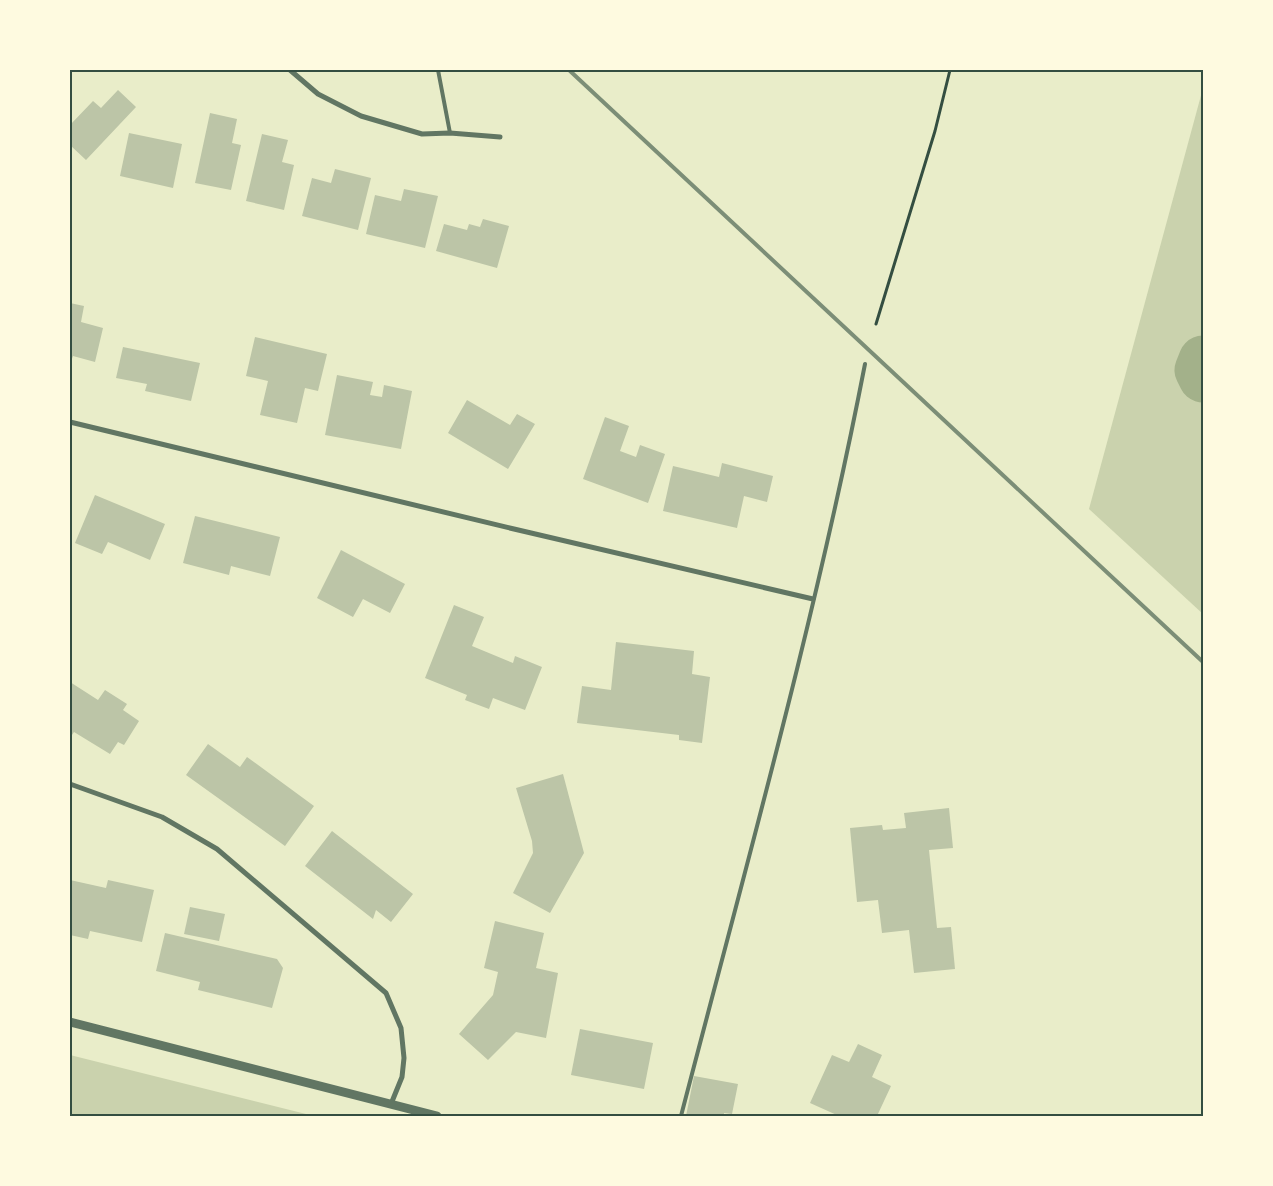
<svg xmlns="http://www.w3.org/2000/svg" width="1273" height="1186" viewBox="0 0 1273 1186" font-family="'Sofia Sans Condensed',sans-serif">
<style>
.green{fill:#cad2ad}
.lines{fill:none;stroke-linecap:round;stroke-linejoin:round}
.river{stroke:#a3b18a;stroke-width:49}
.building{fill:#bcc5a7}
.path{stroke:#344e41;stroke-width:3}
.service{stroke:#617663;stroke-width:4}
.minor{stroke:#617663;stroke-width:5}
.tertiary{stroke:#617663;stroke-width:9}
.rail{stroke:#7c8e77;stroke-width:4}
.neatline{fill:none;stroke:#344e41;stroke-width:2}
</style>
<rect width="100%" height="100%" fill="#e9edc9"/>
<!-- green -->
<g class="green">
<polygon points="1203,88 1203,614 1089,509"/>
<polygon points="70,1055 314,1116 70,1116"/>
</g>
<g class="lines">
<!-- river -->
<polyline class="river" points="1203,360 1199,370 1203,378"/>
</g>
<!-- building -->
<g class="building">
<polygon points="118,90 136,107 86,160 70,145 70,125 93,101 101,108"/>
<polygon points="210,113 237,119 232,143 241,145 231,190 195,183"/>
<polygon points="129,133 182,144 173,188 120,176"/>
<polygon points="262,134 288,140 282,162 294,165 284,210 246,201"/>
<polygon points="335,169 371,178 358,230 302,216 312,178 331,183"/>
<polygon points="404,189 438,196 425,248 366,234 375,195 401,201"/>
<polygon points="483,219 509,226 497,268 436,251 444,224 467,230 469,224 480,227"/>
<polygon points="70,303 84,306 81,322 103,328 95,362 73,356 70,364"/>
<polygon points="255,337 327,354 318,391 305,388 297,423 260,415 268,381 246,376"/>
<polygon points="123,347 200,363 191,401 145,391 147,384 116,378"/>
<polygon points="337,375 373,382 370,395 382,397 384,385 412,391 401,449 325,435"/>
<polygon points="467,400 510,425 517,414 535,424 508,469 448,433"/>
<polygon points="605,417 629,426 620,451 636,457 640,445 665,454 648,503 583,479"/>
<polygon points="722,463 773,476 767,502 744,496 737,528 663,511 673,466 719,477"/>
<polygon points="95,495 165,524 150,560 108,542 102,554 75,543"/>
<polygon points="195,516 280,537 270,576 231,566 229,575 183,563"/>
<polygon points="341,550 405,584 390,613 363,599 353,617 317,598"/>
<polygon points="454,605 484,617 472,646 513,663 515,656 542,667 525,710 493,698 489,709 465,700 467,695 425,678"/>
<polygon points="616,642 694,651 692,674 710,677 702,743 679,740 679,735 577,723 582,686 611,690"/>
<polygon points="70,682 98,700 105,690 127,704 123,710 139,721 124,745 118,742 110,754 74,732 70,738"/>
<polygon points="208,744 240,767 247,757 314,806 285,846 186,775"/>
<polygon points="563,774 584,853 550,913 513,893 533,853 532,841 516,788"/>
<polygon points="949,808 953,848 929,850 937,928 951,927 955,969 914,973 909,930 882,933 878,900 857,902 850,828 882,825 883,830 906,828 904,813"/>
<polygon points="332,831 413,894 391,922 376,910 373,919 305,866"/>
<polygon points="70,880 106,888 108,880 154,890 142,942 90,931 88,939 70,935"/>
<polygon points="190,907 225,914 219,941 184,934"/>
<polygon points="495,921 544,933 536,968 558,973 546,1038 516,1032 488,1060 459,1034 493,995 498,972 484,968"/>
<polygon points="165,933 277,959 283,968 272,1008 198,990 200,982 156,971"/>
<polygon points="580,1029 653,1043 644,1089 571,1075"/>
<polygon points="858,1044 882,1055 872,1077 891,1086 877,1116 839,1116 810,1103 832,1055 849,1062"/>
<polygon points="694,1076 738,1084 732,1114 724,1113 724,1116 686,1116"/>
</g>
<g class="lines">
<!-- path -->
<polyline class="path" points="876,324 935,131 950,70"/>
<!-- service -->
<g class="service">
<polyline points="438,70 450,133"/>
<path d="M681,1116C746,866 816,617 865,364"/>
</g>
<!-- minor -->
<g class="minor">
<polyline points="290,70 318,94 361,116 422,134 450,133 500,137"/>
<polyline points="70,422 514,529 813,599"/>
<polyline points="70,784 162,817 217,849 386,993 401,1028 404,1058 402,1077 391,1104"/>
</g>
<!-- tertiary -->
<polyline class="tertiary" points="70,1022 437,1116"/>
<!-- rail -->
<polyline class="rail" points="569,70 1203,662"/>
</g>
<!-- border -->
<rect width="1273" height="1186" fill="none" stroke="#fefae0" stroke-width="142"/>
<rect x="71" y="71" width="1131" height="1044" class="neatline"/>
</svg>
